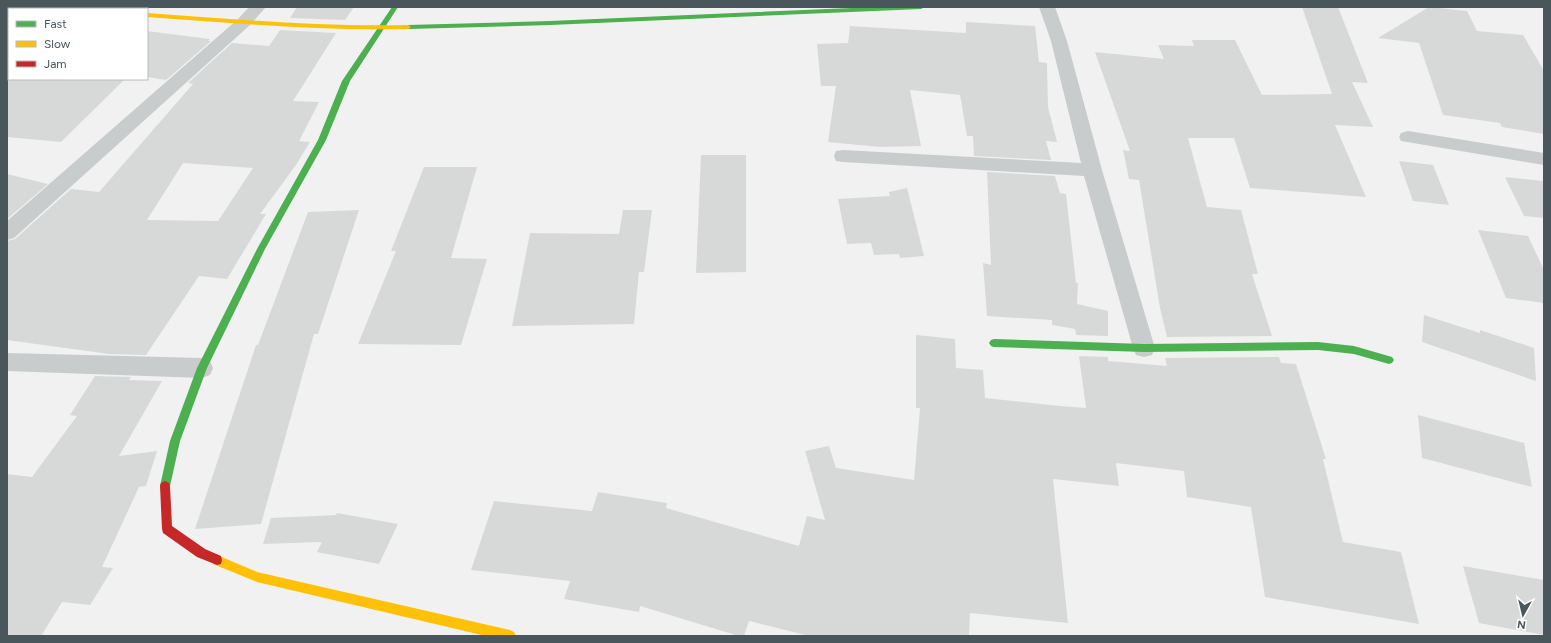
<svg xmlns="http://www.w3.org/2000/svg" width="1551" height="643" viewBox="0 0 1551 643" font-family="Figtree,sans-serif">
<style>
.building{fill:#d7d9d9;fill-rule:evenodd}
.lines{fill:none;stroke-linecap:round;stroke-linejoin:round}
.street{fill:#c9cccd;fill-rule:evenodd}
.fast{fill:#4caf50;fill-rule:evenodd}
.slow{fill:#ffc107;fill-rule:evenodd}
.jam{fill:#c62828;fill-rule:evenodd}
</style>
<rect width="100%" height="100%" fill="#f1f1f1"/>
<!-- building -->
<g class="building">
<polygon points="297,7 354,7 345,20 290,18"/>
<polygon points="1302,7 1338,7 1368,83 1352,82 1373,127 1335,125 1366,197 1250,188 1234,138 1188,138 1207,207 1241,210 1258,274 1252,274 1272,336 1167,337 1160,308 1139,180 1129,179 1123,150 1130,151 1095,52 1164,59 1158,45 1194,46 1192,40 1235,40 1262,95 1332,94"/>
<polygon points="1429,7 1467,11 1477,31 1523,35 1544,71 1544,134 1502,127 1500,123 1443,115 1419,43 1378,38"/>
<polygon points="966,22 1035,26 1039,62 1047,63 1048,107 1057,142 1046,141 1051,160 974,156 973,136 967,136 960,95 910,90 921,146 880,147 828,142 836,86 821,86 817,44 848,43 850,26 966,33"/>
<path d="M280,30L336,33L293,101L319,102L299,141L310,142L296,165L260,214H266L227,279L199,276L146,355L109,354L7,340V241L15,239L71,189L99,192L193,84L188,83L232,43L269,46ZM183,163L253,168L218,221L147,220Z"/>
<polygon points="147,31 210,39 208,41 211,41 166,80 147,77"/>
<polygon points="7,79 125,79 61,142 7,137"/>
<polygon points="701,155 746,155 746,272 696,273"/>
<polygon points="1399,161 1433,165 1449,205 1413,201"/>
<polygon points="424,167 477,167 451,258 487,259 461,345 358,344 396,251 391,251"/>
<polygon points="987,172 1055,176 1060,193 1066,194 1076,283 1078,283 1077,304 1108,311 1108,336 1076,335 1075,329 1052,325 1052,320 987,316 983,263 991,265"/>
<polygon points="7,174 48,184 7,219"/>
<polygon points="1505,177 1544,181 1544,218 1524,216"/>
<polygon points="907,188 924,256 900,258 899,254 874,255 871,243 847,244 838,199 890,196 889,192"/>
<polygon points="359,210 318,334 314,334 261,524 195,529 256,345 258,345 308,212"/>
<polygon points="623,210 652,210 644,272 639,272 634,324 512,326 530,233 619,234"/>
<polygon points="1478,230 1528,236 1544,270 1544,303 1506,298"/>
<polygon points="1424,315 1480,333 1480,330 1534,348 1536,381 1422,342"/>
<polygon points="916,335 955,339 956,368 983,370 985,398 1060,406 1086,408 1079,356 1108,357 1108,361 1167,366 1165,358 1279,357 1281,363 1296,364 1326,459 1323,459 1343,542 1401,552 1419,624 1265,597 1251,507 1187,497 1184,471 1116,463 1119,486 1053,479 1068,623 970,613 969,636 809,636 749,621 744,636 739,636 640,606 639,612 564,599 570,581 471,570 494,501 592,511 598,492 667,503 666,508 799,546 807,516 825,520 805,451 829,446 836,468 914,480 920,408 916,408"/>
<polygon points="95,376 131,377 129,380 162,381 119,456 157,451 146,486 139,487 102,567 113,568 90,605 62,602 41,636 7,636 7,474 32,477 77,416 70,415"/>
<polygon points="1418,415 1524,443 1532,487 1422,458"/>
<polygon points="337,513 398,524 379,564 317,552 322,542 263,544 271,518 336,515"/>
<polygon points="1463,566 1544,580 1544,635 1479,623"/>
</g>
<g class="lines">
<!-- street -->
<g class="street">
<polygon points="249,7 266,7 250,25 14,238 7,240 7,221 238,19"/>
<polygon points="1039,7 1055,7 1067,41 1102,170 1155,348 1152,355 1144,357 1136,355 1133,348 1084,176 843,162 836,161 834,156 836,151 843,150 1081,163 1051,41"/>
<rect x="7" y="62" width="2" height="11"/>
<polygon points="1408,131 1544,153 1544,165 1401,141 1399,137 1401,133"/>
<polygon points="7,353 202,358 210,361 213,368 210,375 202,378 7,371"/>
</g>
<!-- fast -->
<g class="fast">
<polygon points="54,7 73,7 76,9 57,9"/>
<polygon points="392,7 398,7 350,81 326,140 265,249 207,368 180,441 170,486 169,489 165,491 161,489 160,486 170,441 197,368 257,249 318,140 342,81"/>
<polygon points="875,7 924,7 921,9 550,25 408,29 405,27 408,25 550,21"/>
<polygon points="994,339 1144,344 1318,342 1354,346 1392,357 1394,360 1392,363 1389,364 1354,354 1318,350 1144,352 994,347 991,346 989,343 991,340"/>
</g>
<!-- slow -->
<g class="slow">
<path d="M147,13C234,19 321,27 408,25L411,27L408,29C321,31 234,23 147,17Z"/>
<polygon points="217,555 257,572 510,630 514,632 516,636 486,636 257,582 213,564 212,560 213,556"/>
</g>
<!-- jam -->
<polygon class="jam" points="165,481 169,483 170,486 172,526 205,549 221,556 222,560 221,564 217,565 197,557 163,533 162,529 160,486 161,483"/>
</g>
<!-- border -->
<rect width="1551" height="643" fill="none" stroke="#49565c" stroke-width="16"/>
<!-- legend -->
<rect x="8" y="8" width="140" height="72" fill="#ffffff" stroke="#b6bbbe"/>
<rect x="16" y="21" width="20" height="6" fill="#4caf50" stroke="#b6bbbe"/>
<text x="44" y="28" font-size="12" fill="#49565c">Fast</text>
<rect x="16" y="41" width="20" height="6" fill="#ffc107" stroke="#b6bbbe"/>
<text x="44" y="48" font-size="12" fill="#49565c">Slow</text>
<rect x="16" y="61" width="20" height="6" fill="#c62828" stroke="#b6bbbe"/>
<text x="44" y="68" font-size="12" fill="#49565c">Jam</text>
<!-- north arrow -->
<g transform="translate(1523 615) rotate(188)" stroke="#ffffff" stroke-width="3" paint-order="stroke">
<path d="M0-3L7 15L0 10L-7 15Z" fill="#49565c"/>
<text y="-6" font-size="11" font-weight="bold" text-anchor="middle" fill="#49565c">N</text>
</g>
</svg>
